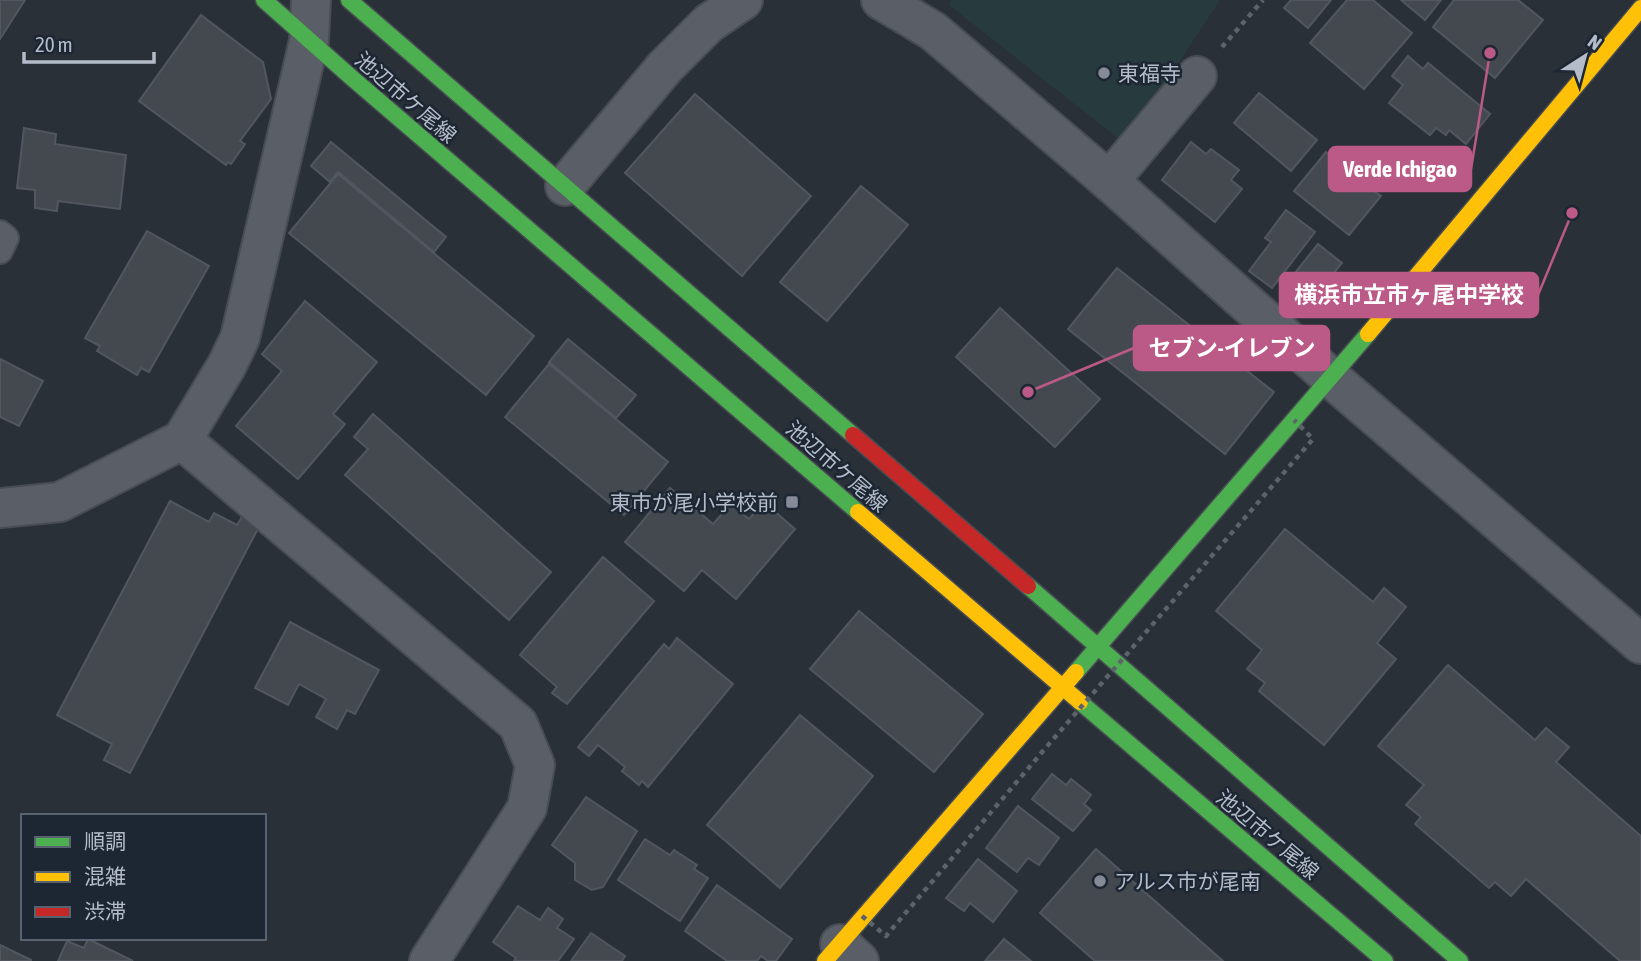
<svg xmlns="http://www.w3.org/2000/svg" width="1641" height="961" viewBox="0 0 1641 961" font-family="'Asap Condensed','Noto Sans JP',sans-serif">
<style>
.green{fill:#273a3e}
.building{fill:#444950;stroke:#52575f;stroke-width:2}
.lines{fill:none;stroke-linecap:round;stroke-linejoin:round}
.lane-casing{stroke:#484c53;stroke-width:28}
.street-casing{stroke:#484c53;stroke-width:42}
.fast-casing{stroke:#484c53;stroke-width:19}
.slow-casing{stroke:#484c53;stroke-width:19}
.jam-casing{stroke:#484c53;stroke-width:19}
.path{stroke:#5d636a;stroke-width:4.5;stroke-dasharray:5 5;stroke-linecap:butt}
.lane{stroke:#5a5e66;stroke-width:24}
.street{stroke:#5a5e66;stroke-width:38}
.fast{stroke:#4caf50;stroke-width:16}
.slow{stroke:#ffc107;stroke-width:16}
.jam{stroke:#c62828;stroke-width:16}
.path-bridge{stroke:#5d636a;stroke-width:4.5;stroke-dasharray:5 5;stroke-linecap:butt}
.poi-dot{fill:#848b96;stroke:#1d2633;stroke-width:2.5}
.labels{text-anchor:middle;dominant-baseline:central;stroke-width:5;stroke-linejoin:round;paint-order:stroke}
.poi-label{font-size:21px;fill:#b4bcc9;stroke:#1d2633;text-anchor:start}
.street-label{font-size:21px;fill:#b4bcc9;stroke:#1d2633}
.leader{fill:none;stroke:#bc5a87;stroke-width:2.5}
.callout-dot{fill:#bc5a87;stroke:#1d2633;stroke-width:2.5}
.callout{fill:#bc5a87;stroke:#bc5a87;stroke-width:2.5}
.callout-label{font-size:23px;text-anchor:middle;font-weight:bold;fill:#fff}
</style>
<rect width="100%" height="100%" fill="#2a3038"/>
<!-- green -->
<polygon class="green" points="951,0 1220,0 1125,144 949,5"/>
<!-- building -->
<g class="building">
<polygon points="0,0 25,0 0,39"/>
<polygon points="1291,0 1331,0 1308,28 1284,8"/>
<polygon points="1347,0 1373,0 1412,33 1364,89 1310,43"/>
<polygon points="1401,0 1441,0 1425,20"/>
<polygon points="1454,0 1518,0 1543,20 1495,78 1433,27"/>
<polygon points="201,15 263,62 271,99 240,141 245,144 231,164 228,162 226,165 139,101"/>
<polygon points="1408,56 1423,69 1428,63 1490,114 1466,144 1449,130 1446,135 1436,128 1430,135 1389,103 1403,85 1392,76"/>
<polygon points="1259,93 1317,140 1291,171 1234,123"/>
<polygon points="695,94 811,196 742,276 625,173"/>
<polygon points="24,128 56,134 55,144 126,155 120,209 58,201 57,211 35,208 35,190 17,188"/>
<polygon points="331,142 446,237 434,252 338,172 330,182 311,166"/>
<polygon points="1191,142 1206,154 1211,149 1239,170 1231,180 1242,189 1215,222 1162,180"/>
<polygon points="1326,152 1340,163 1344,158 1376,183 1371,189 1381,196 1349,235 1294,191"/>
<polygon points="338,174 534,336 486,395 289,233"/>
<polygon points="861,186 908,225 827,321 780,282"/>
<polygon points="1286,210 1315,232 1272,288 1249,271 1271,242 1265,238"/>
<polygon points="147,231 209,266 149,372 141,368 137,375 97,351 100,346 85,338"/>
<polygon points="1318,244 1342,263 1325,284 1336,293 1319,316 1283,288"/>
<polygon points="1117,268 1274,392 1225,454 1068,329"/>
<polygon points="305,301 377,362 333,414 345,424 298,479 236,426 282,371 262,354"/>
<polygon points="1000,308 1100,399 1055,447 956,357"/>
<polygon points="568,339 636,395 616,418 549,362"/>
<polygon points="0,359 43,381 19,426 0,417"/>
<polygon points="549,364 668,462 624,515 505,417"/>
<polygon points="373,414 551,572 509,620 345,475 368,449 354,437"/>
<polygon points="670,488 713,524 731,504 749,519 764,502 795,529 736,599 702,570 684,591 625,542"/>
<polygon points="170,501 209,522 214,513 237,525 245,512 262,521 130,773 104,760 112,744 57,715"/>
<polygon points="1285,529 1373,602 1384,588 1406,607 1377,643 1396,659 1324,745 1259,691 1265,683 1247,669 1262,650 1216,611"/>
<polygon points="603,557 654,601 567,704 552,693 557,687 520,655"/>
<polygon points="859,611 983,714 934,772 810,669"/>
<polygon points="290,622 379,670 355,714 347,710 337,729 316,717 326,699 299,684 288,705 255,688"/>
<polygon points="677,638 733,684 648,787 642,781 639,785 622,771 625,767 598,745 589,756 578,747 664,644 669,649"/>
<polygon points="1448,665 1535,740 1546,728 1569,747 1556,762 1641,836 1641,961 1620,961 1526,879 1511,896 1495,882 1489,888 1415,824 1421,817 1406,805 1424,785 1378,746"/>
<polygon points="800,715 873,776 780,888 707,825"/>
<polygon points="1052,774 1066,785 1071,779 1091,795 1084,804 1091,810 1073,831 1032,799"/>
<polygon points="586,797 637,831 603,887 592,890 575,880 575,863 552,845"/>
<polygon points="1018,806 1059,838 1039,865 1028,858 1017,872 986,848"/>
<polygon points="645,839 670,855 674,850 697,865 694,869 708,878 680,921 618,880"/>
<polygon points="1096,849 1223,961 1095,961 1040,913"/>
<polygon points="978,859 1017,891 993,922 970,903 964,911 946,898"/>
<polygon points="717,885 792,939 776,961 768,961 761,956 757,961 727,961 685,931"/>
<polygon points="518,906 540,920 548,908 563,919 557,928 574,939 558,961 514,961 516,958 493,942"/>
<polygon points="591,933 625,956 622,961 571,961"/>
<polygon points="88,939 133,961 58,961 67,941 84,948"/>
<polygon points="1004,939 1031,961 985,961"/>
<polygon points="0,945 31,960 31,961 0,961"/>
</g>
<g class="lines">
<!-- lane casing -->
<g class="lane-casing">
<polyline id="lane" points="0,233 6,238 0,251"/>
</g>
<!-- street casing -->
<g class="street-casing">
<g id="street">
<polyline points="881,0 933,31 1109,181 1331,378 1641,644"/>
<polyline points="1109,181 1197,76"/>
<polyline points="565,186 665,67 709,23 743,0"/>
<polyline points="182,440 518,724 535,765 527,808 429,961"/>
<polyline points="0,508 60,502 182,440 227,365 240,338 309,41 311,0"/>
<polyline points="840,944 859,961"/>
</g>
</g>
<!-- fast casing -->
<g class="fast-casing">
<g id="fast">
<polyline points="264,0 352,78 858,512"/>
<polyline points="349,0 853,435"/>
<polyline points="1028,586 1460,961"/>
<polyline points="1076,672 1368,334"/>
<polyline points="1080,702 1385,961"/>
</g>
</g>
<!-- slow casing -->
<g class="slow-casing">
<g id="slow">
<polyline points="1368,334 1641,8"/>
<polyline points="858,512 1080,702"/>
<polyline points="825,961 1076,672"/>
</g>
</g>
<!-- jam casing -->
<g class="jam-casing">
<polyline id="jam" points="853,435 1028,586"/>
</g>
<!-- path -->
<polyline class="path" points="1222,47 1263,0"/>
<!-- lane -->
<use href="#lane" class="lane"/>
<!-- street -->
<use href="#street" class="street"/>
<!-- fast -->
<use href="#fast" class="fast"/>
<!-- slow -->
<use href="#slow" class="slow"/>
<!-- jam -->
<use href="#jam" class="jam"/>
<!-- path-bridge -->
<polyline class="path-bridge" points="862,916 886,936 1043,751 1313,439 1294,420"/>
</g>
<!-- markers -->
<g class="poi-dot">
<circle cx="1104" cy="73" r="7"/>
<rect x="785" y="495" width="14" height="14" rx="3.5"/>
<circle cx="1100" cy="881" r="7"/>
</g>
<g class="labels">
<!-- poi labels -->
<g class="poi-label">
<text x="1118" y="73">東福寺</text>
<text x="778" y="502" text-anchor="end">東市が尾小学校前</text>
<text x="1114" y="881">アルス市が尾南</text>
</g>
<!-- street labels -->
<g class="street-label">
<text transform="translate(406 97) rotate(41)">池辺市ケ尾線</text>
<text transform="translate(837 466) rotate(41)">池辺市ケ尾線</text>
<text transform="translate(1268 834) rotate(40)">池辺市ケ尾線</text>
</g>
</g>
<!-- callouts -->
<path class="leader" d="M1490 53L1471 169M1572 213L1538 295M1028 392L1134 348"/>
<g class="callout-dot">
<circle cx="1490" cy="53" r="7"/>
<circle cx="1572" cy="213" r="7"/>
<circle cx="1028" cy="392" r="7"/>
</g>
<g class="callout">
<rect x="1329" y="147" width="142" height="44" rx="7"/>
<rect x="1280" y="273" width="258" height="44" rx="7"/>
<rect x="1134" y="326" width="195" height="44" rx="7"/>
</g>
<g class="callout-label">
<text x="1400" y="177">Verde Ichigao</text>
<text x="1409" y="303">横浜市立市ヶ尾中学校</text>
<text x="1232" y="356">セブン-イレブン</text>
</g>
<!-- legend -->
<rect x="21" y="814" width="245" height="126" fill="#1d2633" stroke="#59626f" stroke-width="2"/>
<rect x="35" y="837" width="35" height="10" fill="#4caf50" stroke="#59626f" stroke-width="2"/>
<text x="84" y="849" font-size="21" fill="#b4bcc9">順調</text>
<rect x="35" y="872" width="35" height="10" fill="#ffc107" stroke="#59626f" stroke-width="2"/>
<text x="84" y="884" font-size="21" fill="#b4bcc9">混雑</text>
<rect x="35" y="907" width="35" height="10" fill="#c62828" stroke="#59626f" stroke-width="2"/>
<text x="84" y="919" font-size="21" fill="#b4bcc9">渋滞</text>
<!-- north arrow -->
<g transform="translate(1585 56) rotate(36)" stroke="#1d2633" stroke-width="5" paint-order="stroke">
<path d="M0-5L12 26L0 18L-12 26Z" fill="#b4bcc9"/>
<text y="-10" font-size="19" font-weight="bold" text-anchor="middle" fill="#b4bcc9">N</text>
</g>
<!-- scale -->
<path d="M24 52v10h130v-10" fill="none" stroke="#b4bcc9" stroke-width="3.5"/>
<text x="35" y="52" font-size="21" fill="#b4bcc9" stroke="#1d2633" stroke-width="5" paint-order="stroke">20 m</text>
</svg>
